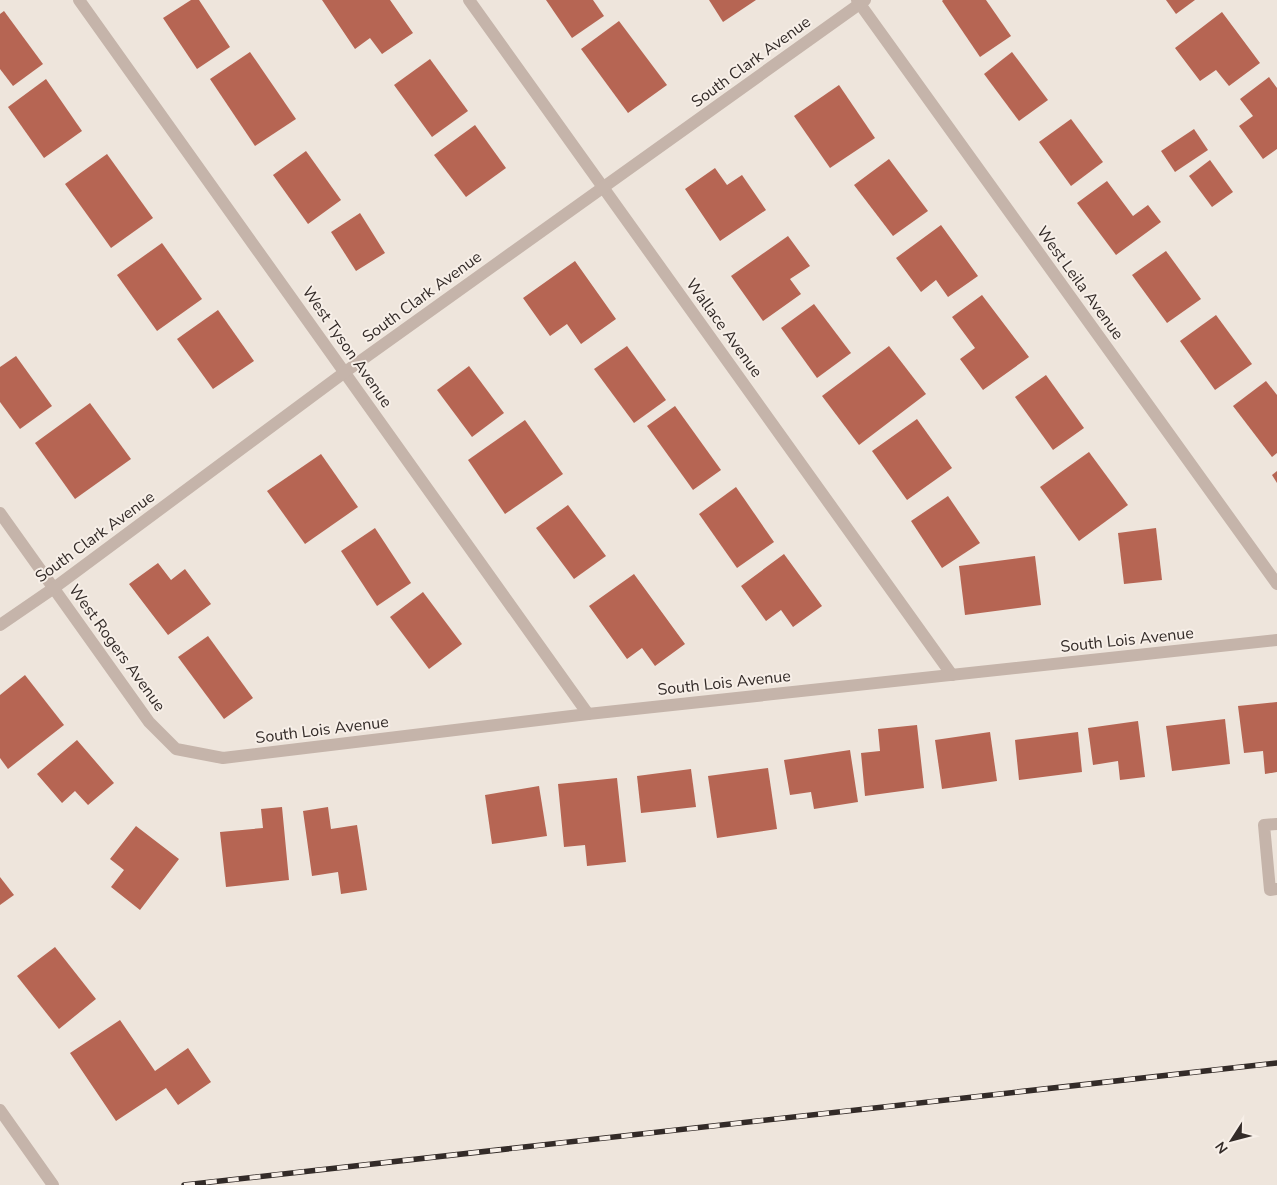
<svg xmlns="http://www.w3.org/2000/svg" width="1277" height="1185" viewBox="0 0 1277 1185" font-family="'Nunito Sans',sans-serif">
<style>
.building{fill:#b66553}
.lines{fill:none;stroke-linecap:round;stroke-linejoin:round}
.minor{stroke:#c5b4aa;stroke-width:12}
.rail-casing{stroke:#332b28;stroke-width:5.5}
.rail{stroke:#f7efe8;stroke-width:4;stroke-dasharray:11;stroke-linecap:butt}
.labels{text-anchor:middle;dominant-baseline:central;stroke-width:4;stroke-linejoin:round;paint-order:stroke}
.street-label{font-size:16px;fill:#332b28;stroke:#f7efe8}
</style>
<rect width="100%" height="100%" fill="#eee5dc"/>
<!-- building -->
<g class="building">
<polygon points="191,0 199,0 230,47 197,69 163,18"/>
<polygon points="322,0 390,0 413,33 382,54 370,38 355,49"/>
<polygon points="546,0 593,0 604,16 572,38"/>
<polygon points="709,0 756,0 723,22"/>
<polygon points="943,0 986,0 1011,36 980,57 942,1"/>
<polygon points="1166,0 1195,0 1176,14"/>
<polygon points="4,11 43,64 13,86 0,69 0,14"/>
<polygon points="1222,12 1260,63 1229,86 1216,70 1200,81 1175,48"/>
<polygon points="619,21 667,85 628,113 581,49"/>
<polygon points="250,52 296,119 255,146 210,79"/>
<polygon points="1012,52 1048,100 1019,121 984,74"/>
<polygon points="430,59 468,111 432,137 394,85"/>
<polygon points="1269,77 1277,88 1277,149 1263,159 1239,126 1253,116 1240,99"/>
<polygon points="46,79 82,131 44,158 8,107"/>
<polygon points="839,85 875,138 830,168 794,116"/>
<polygon points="1071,119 1103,162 1071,186 1039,142"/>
<polygon points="475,125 506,168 466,197 434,155"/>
<polygon points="1194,129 1208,150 1175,172 1161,151"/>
<polygon points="306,151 341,200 308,224 273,175"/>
<polygon points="107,154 153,218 111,248 65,184"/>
<polygon points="889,159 928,211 893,236 854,185"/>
<polygon points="1210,160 1233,192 1212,207 1189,176"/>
<polygon points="715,168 727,185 742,175 766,210 720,241 685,189"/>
<polygon points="1107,181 1133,216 1148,205 1161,222 1116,255 1077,203"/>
<polygon points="360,213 385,253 356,271 331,232"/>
<polygon points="941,225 978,276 948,297 936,280 921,292 896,258"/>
<polygon points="788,236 810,266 790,279 801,294 763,321 731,276"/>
<polygon points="162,243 202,299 157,331 117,275"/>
<polygon points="1166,251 1201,299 1167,323 1132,275"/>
<polygon points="575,261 616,319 581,344 567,324 550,336 523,298"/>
<polygon points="982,295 1029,357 983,390 960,359 975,348 952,317"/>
<polygon points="814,304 851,353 817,378 781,328"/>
<polygon points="218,310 254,361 213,389 177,339"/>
<polygon points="1216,315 1252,364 1215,390 1180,341"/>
<polygon points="627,346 666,400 634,423 594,369"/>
<polygon points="889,346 926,394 859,445 822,396"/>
<polygon points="16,356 52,406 20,429 0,402 0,367"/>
<polygon points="469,366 504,413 472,437 437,390"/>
<polygon points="1046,375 1084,428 1053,450 1015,397"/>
<polygon points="1266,381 1277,395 1277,453 1272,457 1233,406"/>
<polygon points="90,403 131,459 75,499 35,443"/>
<polygon points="675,406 721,470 693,490 647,426"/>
<polygon points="917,419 952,468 907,500 872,451"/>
<polygon points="525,420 563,474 505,514 468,460"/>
<polygon points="1089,452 1128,505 1079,541 1040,487"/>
<polygon points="321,454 358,507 305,544 267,491"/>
<polygon points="1277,471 1277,483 1272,475"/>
<polygon points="736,487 774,542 737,568 699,514"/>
<polygon points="948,496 980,543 942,568 911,521"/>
<polygon points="568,505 606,556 574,579 536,528"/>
<polygon points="375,528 411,583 377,606 341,551"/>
<polygon points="1156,528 1162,580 1124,584 1118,533"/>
<polygon points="784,554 822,606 793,627 781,610 766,621 741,586"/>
<polygon points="1035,556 1041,605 965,615 959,566"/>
<polygon points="158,563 171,580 185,569 211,604 168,635 129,584"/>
<polygon points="634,574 685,644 655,666 642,648 627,659 589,606"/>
<polygon points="423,592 462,644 429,669 390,617"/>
<polygon points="208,636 253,698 224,719 178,657"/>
<polygon points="25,675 64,725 8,769 0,758 0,695"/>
<polygon points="1277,702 1277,772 1265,774 1263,751 1244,753 1238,706"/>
<polygon points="1225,719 1230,764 1172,771 1166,726"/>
<polygon points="1138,721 1145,777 1120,780 1118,761 1093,765 1088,728"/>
<polygon points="917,725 924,788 865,796 861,753 880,751 878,729"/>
<polygon points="990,732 997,781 942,789 935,740"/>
<polygon points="1078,732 1082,772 1019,780 1015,740"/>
<polygon points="77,740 114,783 88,805 75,791 62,803 37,774"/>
<polygon points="850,750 858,802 814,809 811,792 790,795 784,760"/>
<polygon points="768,768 777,829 717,838 708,776"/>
<polygon points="691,769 696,807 641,813 637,776"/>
<polygon points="617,778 626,862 587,866 585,845 564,847 558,784"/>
<polygon points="539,786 547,836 492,844 485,795"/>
<polygon points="282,807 289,880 226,887 220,832 263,828 261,809"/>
<polygon points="328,807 331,829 357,825 367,890 341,894 338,872 312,876 303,811"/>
<polygon points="136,826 179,859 140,910 111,887 124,870 110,859"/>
<polygon points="0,877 14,895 0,905"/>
<polygon points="55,947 96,999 59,1029 17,976"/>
<polygon points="120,1020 155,1071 188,1048 211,1082 178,1105 166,1088 116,1121 70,1053"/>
</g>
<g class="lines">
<!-- minor -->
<g class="minor">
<polyline points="79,0 588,714"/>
<polyline points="469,0 952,675"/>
<polyline points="857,0 1277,584"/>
<polyline points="0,513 149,722 176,749 223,758 588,714 1277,640"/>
<polyline points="0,625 54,588 345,372 865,0"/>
<polyline points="1277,824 1264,825 1270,890 1277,889"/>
<polyline points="0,1110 53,1185"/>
</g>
<!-- rail casing -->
<g class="rail-casing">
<polyline id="rail" points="184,1185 1277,1063"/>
</g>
<!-- rail -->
<use href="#rail" class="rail"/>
</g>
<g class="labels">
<!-- street labels -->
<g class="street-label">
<text transform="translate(751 62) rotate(-36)">South Clark Avenue</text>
<text transform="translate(1080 283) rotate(54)">West Leila Avenue</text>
<text transform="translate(422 297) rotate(-36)">South Clark Avenue</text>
<text transform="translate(724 328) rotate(54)">Wallace Avenue</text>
<text transform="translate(347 347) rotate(55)">West Tyson Avenue</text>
<text transform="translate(95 537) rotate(-36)">South Clark Avenue</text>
<text transform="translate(1127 640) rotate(-6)">South Lois Avenue</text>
<text transform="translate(117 648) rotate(54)">West Rogers Avenue</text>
<text transform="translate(724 683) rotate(-6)">South Lois Avenue</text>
<text transform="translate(322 730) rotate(-7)">South Lois Avenue</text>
</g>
</g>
<!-- north arrow -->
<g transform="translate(1232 1140) rotate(234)" stroke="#f7efe8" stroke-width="4" paint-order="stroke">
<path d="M0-4L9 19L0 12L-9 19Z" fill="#332b28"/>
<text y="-8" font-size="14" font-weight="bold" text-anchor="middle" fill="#332b28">N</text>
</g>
</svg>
